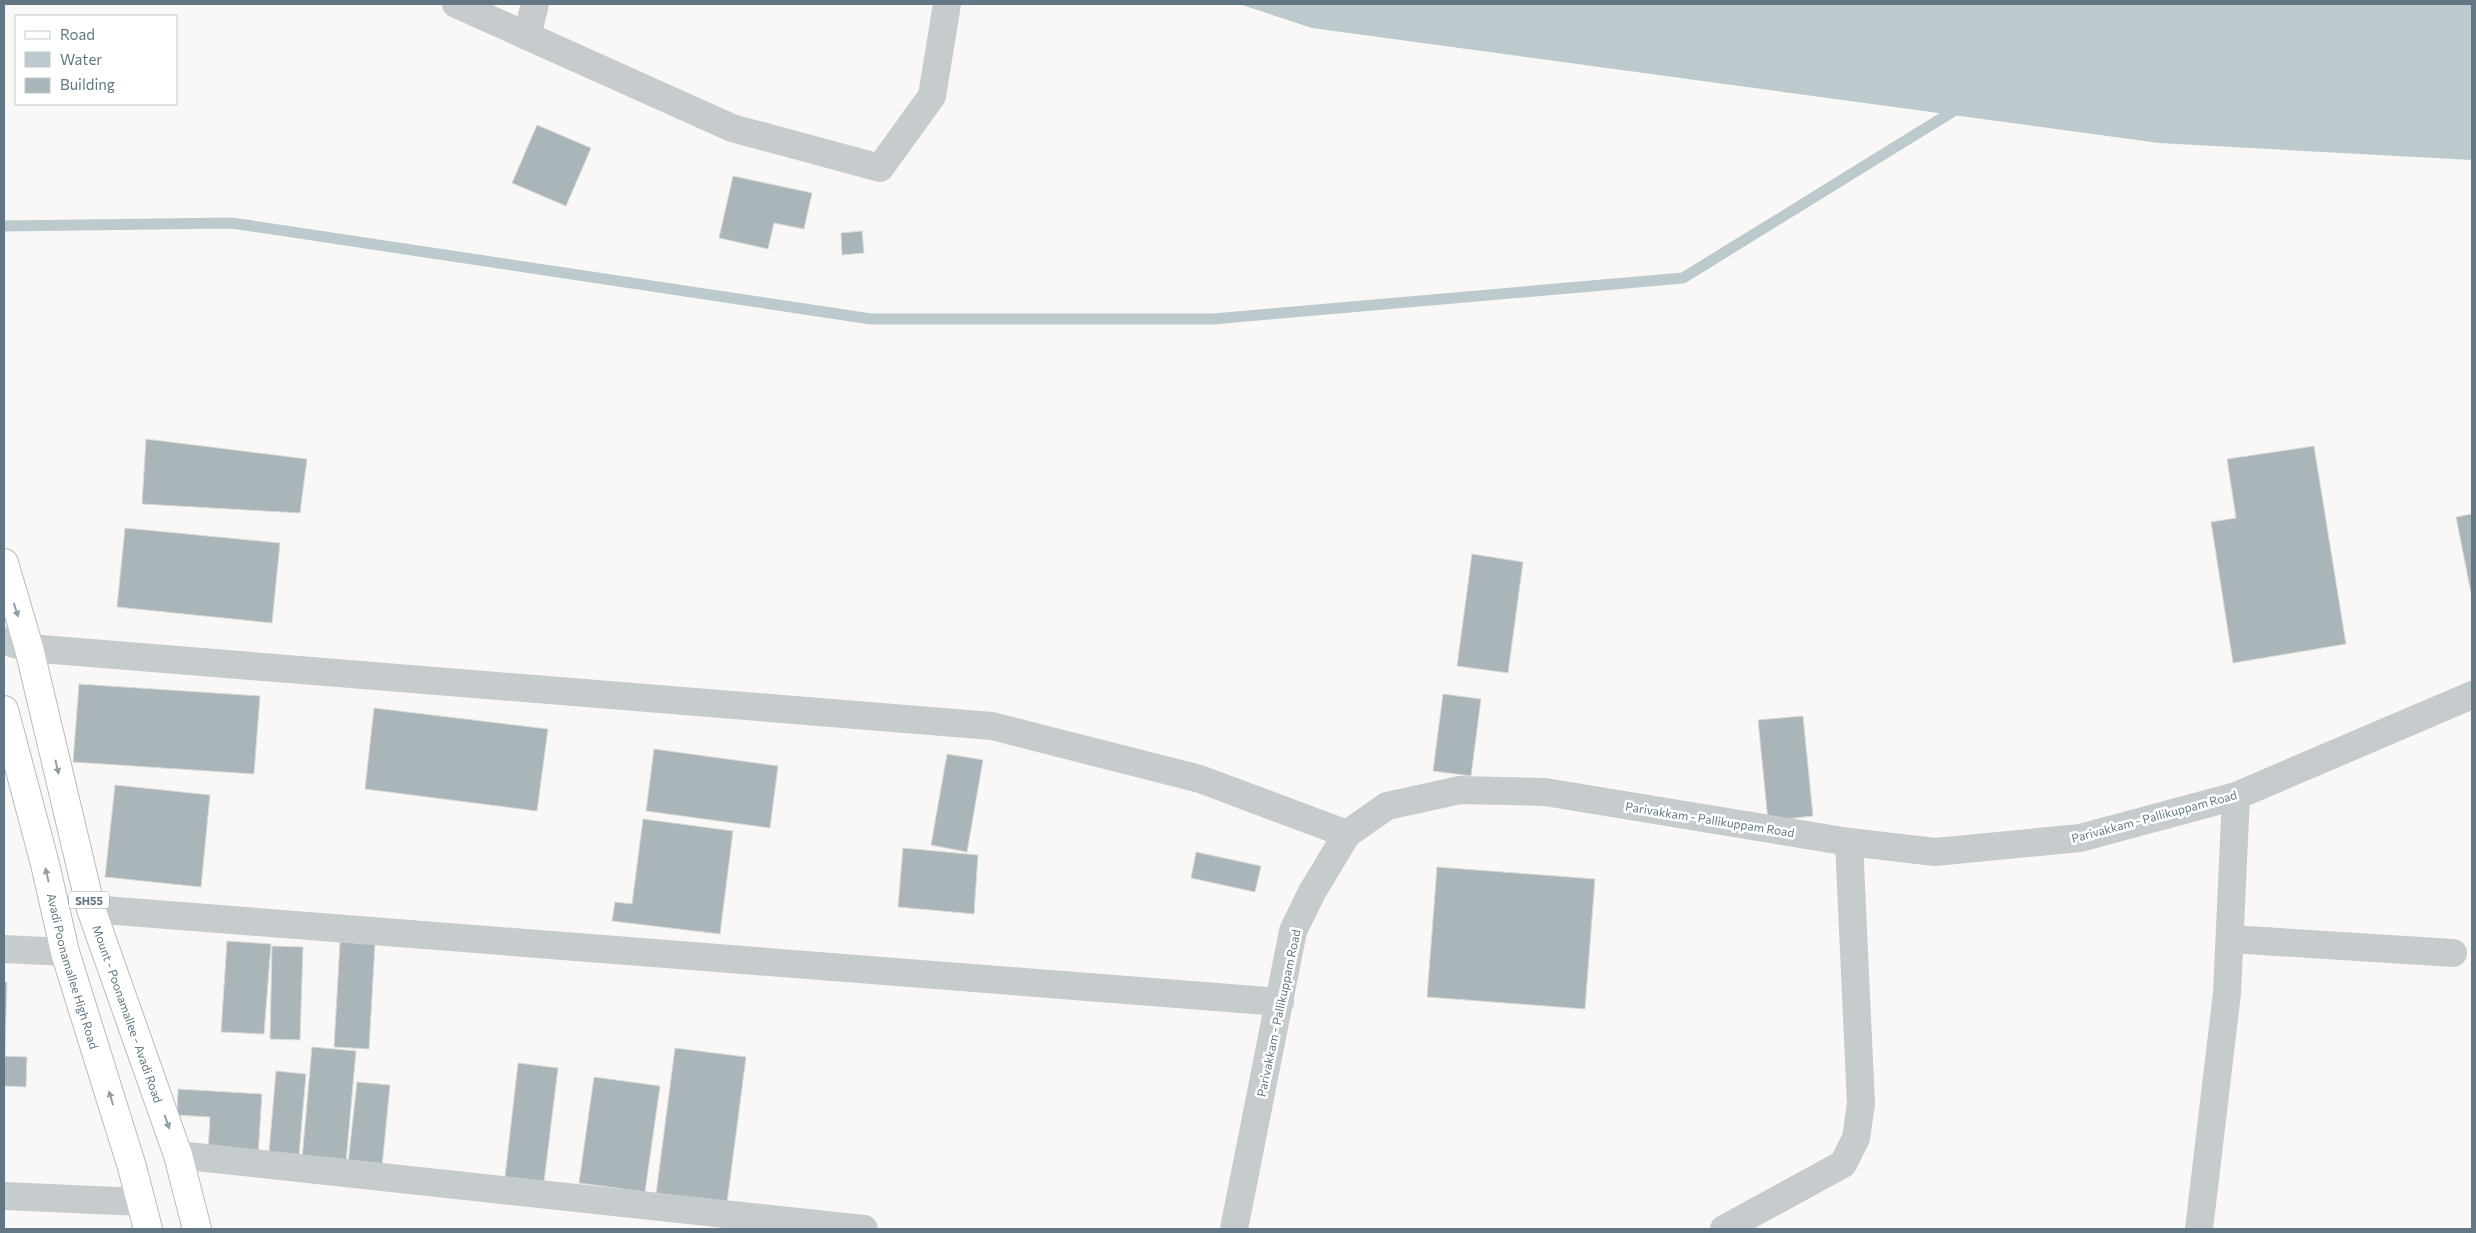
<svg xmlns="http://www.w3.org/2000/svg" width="2476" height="1233" viewBox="0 0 2476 1233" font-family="Commissioner,sans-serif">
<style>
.water{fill:#bccacd}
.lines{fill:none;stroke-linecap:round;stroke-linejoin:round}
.stream{stroke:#bccacd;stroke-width:11}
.building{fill:#aab5ba;stroke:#dadad8}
.major-casing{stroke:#b7bcc0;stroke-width:30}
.minor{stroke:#c6cbce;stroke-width:28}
.major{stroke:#fff;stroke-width:28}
.oneway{fill:#91a0a8}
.labels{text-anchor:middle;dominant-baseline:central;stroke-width:5;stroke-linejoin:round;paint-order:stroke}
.shield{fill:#fff;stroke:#91a0a8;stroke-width:1}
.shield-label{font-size:11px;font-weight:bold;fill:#627783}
.street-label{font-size:12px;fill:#627783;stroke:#fff}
</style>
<rect width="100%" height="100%" fill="#f9f8f6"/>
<!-- water -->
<polygon class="water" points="1239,4 2472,4 2472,160 2159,143 1312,28"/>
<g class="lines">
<!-- stream -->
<polyline class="stream" points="4,226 232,223 871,319 1213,319 1683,278 1960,107"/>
</g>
<!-- building -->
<g class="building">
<polygon points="537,125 591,148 566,206 512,183"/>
<polygon points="733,176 812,193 804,229 774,223 768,249 719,238"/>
<polygon points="862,231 864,253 842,255 841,233"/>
<polygon points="146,439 307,459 300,513 142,504"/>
<polygon points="2314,446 2346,644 2233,663 2211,522 2236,518 2227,459"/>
<polygon points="2472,514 2472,598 2456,517"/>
<polygon points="125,528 280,543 272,623 117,607"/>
<polygon points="1472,554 1523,562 1508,673 1457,666"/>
<polygon points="79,684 260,696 254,774 73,762"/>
<polygon points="1443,694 1481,699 1471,776 1433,771"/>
<polygon points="374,708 548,729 537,811 365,789"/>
<polygon points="1803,716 1813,816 1768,821 1758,720"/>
<polygon points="654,749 778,766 770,828 646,811"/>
<polygon points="947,754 983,760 967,852 931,845"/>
<polygon points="115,785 210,795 201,887 105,877"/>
<polygon points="643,819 733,831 720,934 612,921 615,902 632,904"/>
<polygon points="903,848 978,855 974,914 898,907"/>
<polygon points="1196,852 1261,866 1255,892 1191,878"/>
<polygon points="1437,867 1595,879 1585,1009 1427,997"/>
<polygon points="227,941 271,944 264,1034 221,1032"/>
<polygon points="340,942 375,944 369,1049 334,1047"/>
<polygon points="272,946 303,947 300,1040 270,1039"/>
<polygon points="4,982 7,982 5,1056 27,1057 26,1087 4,1086"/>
<polygon points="312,1047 356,1051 346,1162 302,1159"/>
<polygon points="675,1048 746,1057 727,1203 656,1194"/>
<polygon points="518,1063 558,1068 544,1182 505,1177"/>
<polygon points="276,1071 306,1074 299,1155 269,1152"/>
<polygon points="594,1077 660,1086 645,1192 579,1183"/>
<polygon points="357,1082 390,1085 382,1167 348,1164"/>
<polygon points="178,1089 262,1094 258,1156 208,1153 210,1117 177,1115"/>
</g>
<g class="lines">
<!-- major casing -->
<g class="major-casing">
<g id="major">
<path id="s1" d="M4,563L29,648L91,909L178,1155L197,1229"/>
<path id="s2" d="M4,710L45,864L65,952L132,1167L148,1229"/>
</g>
</g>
<!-- minor -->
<g class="minor">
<polyline points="456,4 732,128 880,168 932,96 947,4"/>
<polyline points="527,36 535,4"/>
<polyline points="4,641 29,648 992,726 1200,779 1347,834"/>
<polyline points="91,909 1280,1002"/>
<polyline points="2230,939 2453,953"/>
<polyline points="4,949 65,952"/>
<polyline points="178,1155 864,1229"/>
<polyline points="4,1196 141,1202"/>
<polyline points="1234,1229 1293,931 1312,892 1347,834 1387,806 1460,790 1545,792 1849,842 1935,852 2080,838 2236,796 2472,695"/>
<polyline points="1724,1229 1843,1164 1856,1138 1861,1104 1849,842"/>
<polyline points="2199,1229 2227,993 2236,796"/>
</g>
<!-- major -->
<use href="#major" class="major"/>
</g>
<!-- one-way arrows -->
<defs><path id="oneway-solid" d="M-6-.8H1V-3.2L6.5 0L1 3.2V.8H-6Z" transform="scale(1.25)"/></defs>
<g class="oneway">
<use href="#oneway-solid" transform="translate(16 610) rotate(72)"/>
<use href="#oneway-solid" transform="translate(57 767) rotate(77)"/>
<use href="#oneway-solid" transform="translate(47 875) rotate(-103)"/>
<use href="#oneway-solid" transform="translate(111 1098) rotate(-107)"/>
<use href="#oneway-solid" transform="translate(167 1122) rotate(70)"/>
</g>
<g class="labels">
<!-- shield labels -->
<rect class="shield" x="69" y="891.5" width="40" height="17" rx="4"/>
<g class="shield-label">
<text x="89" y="900">SH55</text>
</g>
<!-- street labels -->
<g class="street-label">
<text transform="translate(2154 816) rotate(-15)">Parivakkam - Pallikuppam Road</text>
<text transform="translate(1710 819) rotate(9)">Parivakkam - Pallikuppam Road</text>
<text stroke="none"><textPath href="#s2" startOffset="270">Avadi Poonamallee High Road</textPath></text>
<text stroke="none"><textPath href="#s1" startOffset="468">Mount - Poonamallee - Avadi Road</textPath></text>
<text transform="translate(1278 1013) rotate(-78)">Parivakkam - Pallikuppam Road</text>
</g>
</g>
<!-- border -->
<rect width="2476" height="1233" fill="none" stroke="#627783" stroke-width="10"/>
<!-- legend -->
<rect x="15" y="15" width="162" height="90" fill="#ffffff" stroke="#c0c9cd"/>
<rect x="25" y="31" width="25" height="8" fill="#ffffff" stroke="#c0c9cd"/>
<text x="60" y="40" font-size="15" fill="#627783">Road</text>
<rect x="25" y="52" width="25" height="15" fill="#bccacd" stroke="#c0c9cd"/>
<text x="60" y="65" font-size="15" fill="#627783">Water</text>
<rect x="25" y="78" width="25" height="15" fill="#aab5ba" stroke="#c0c9cd"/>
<text x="60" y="90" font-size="15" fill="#627783">Building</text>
</svg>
